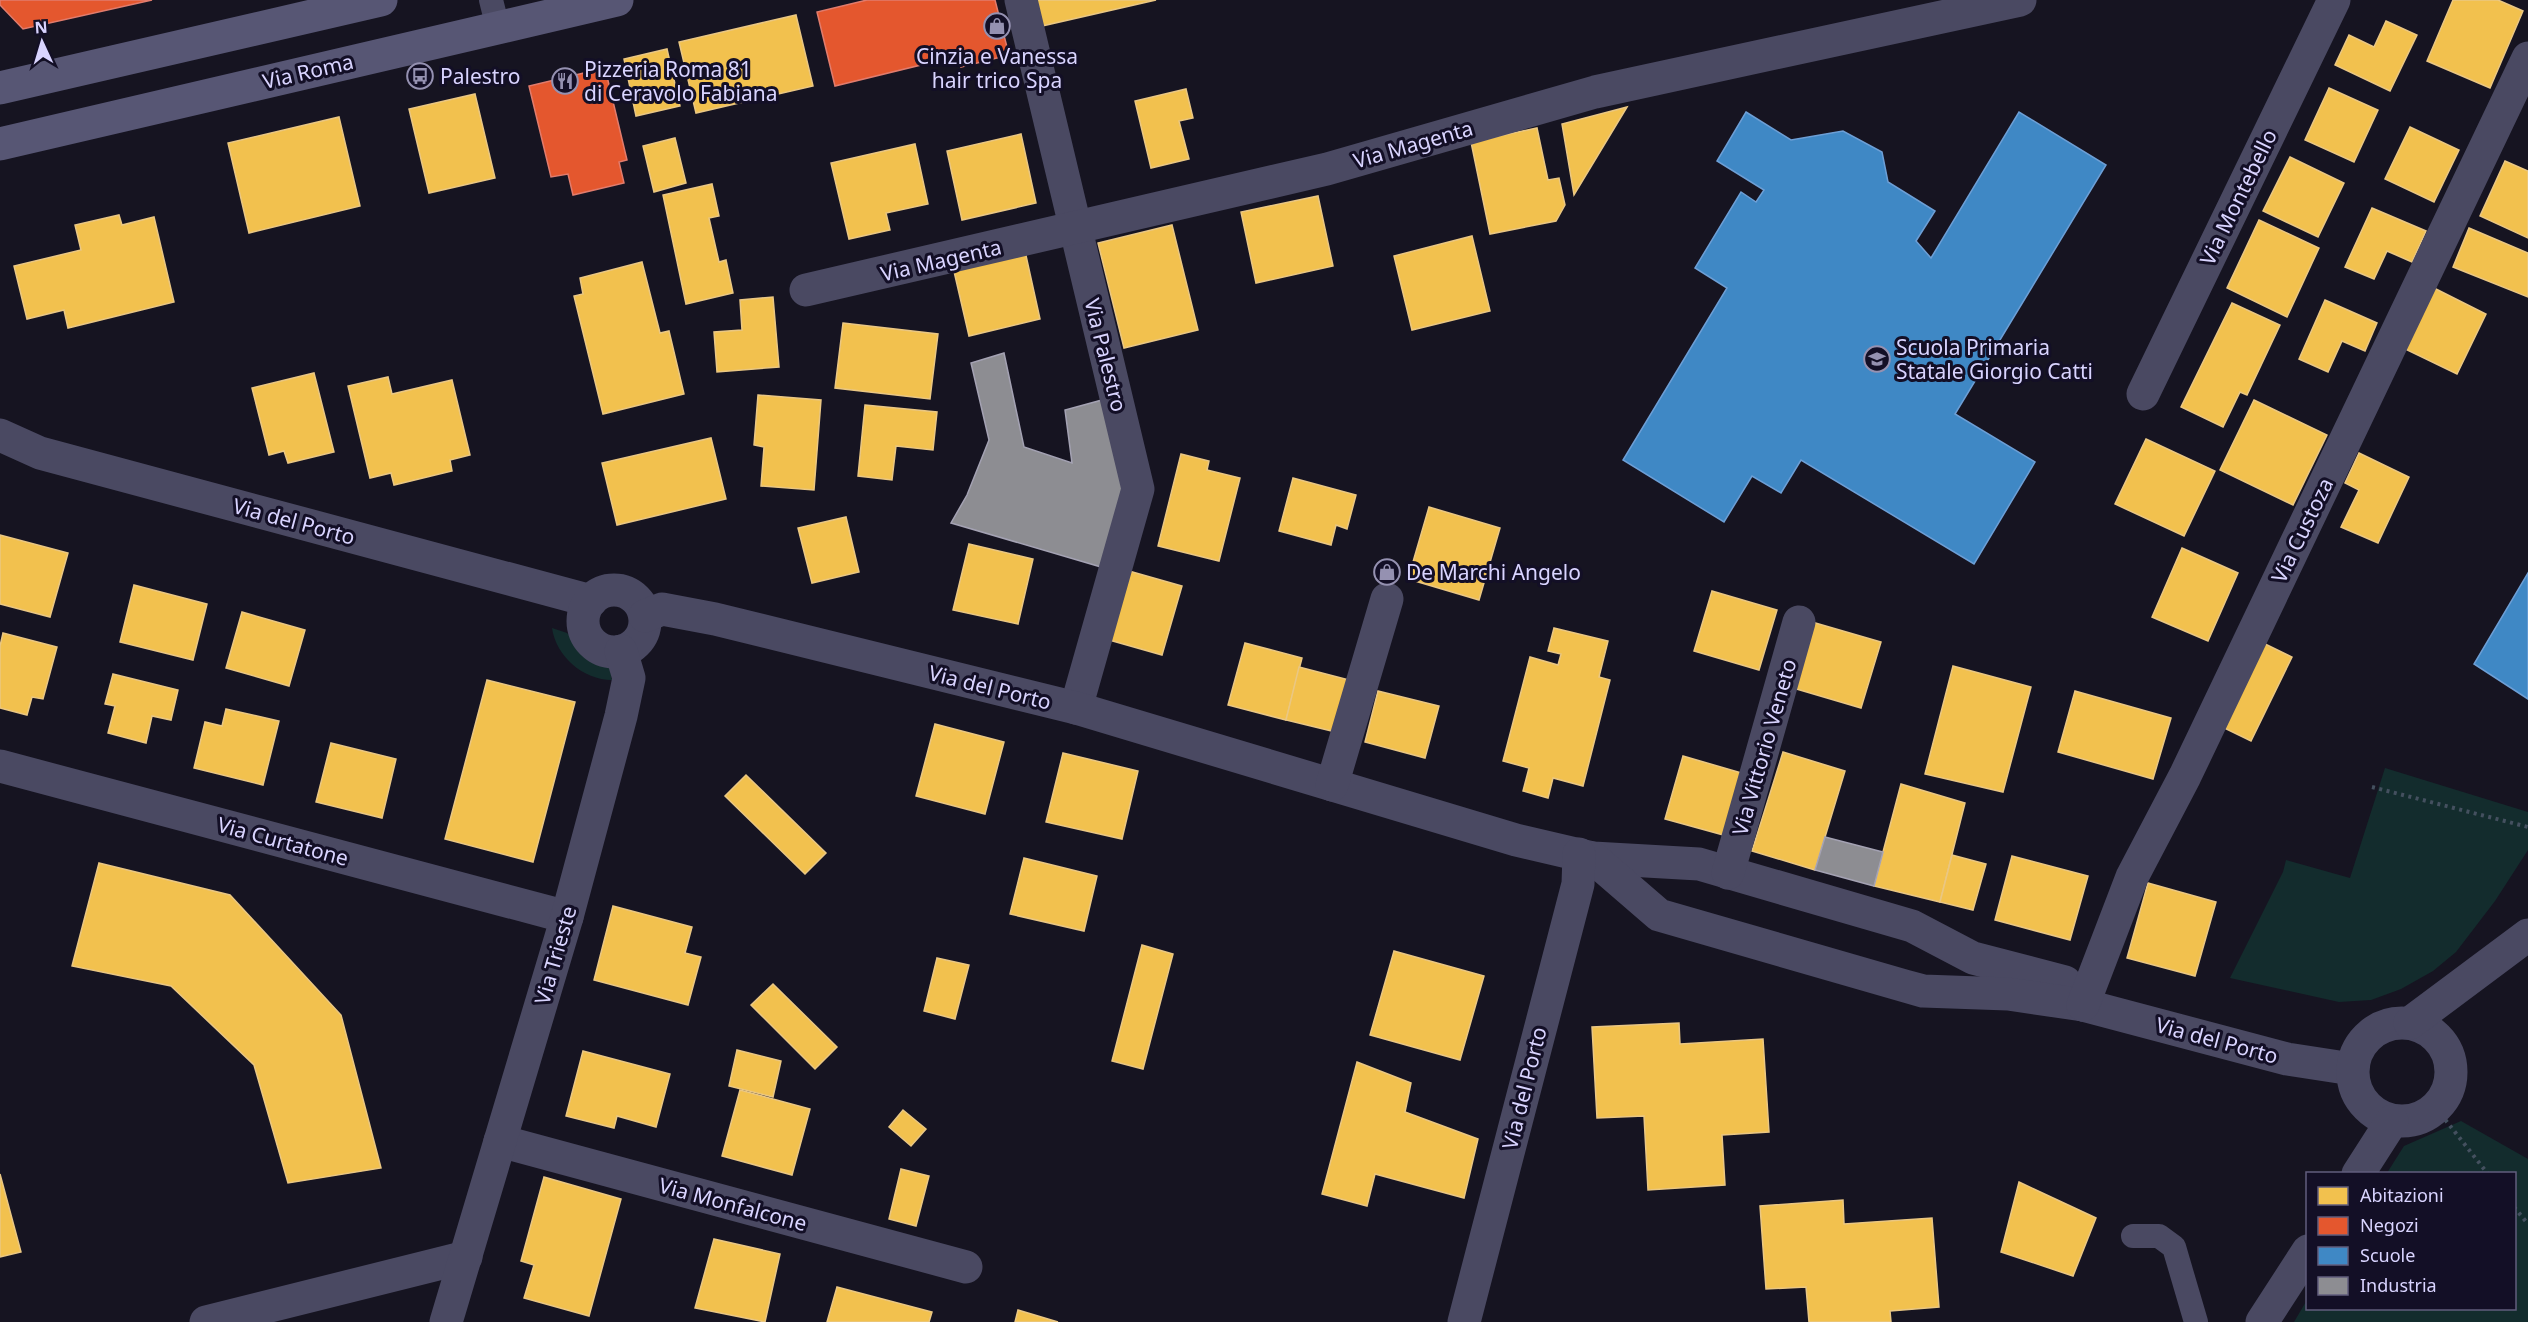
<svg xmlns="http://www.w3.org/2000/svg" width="2528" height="1322" viewBox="0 0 2528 1322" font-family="'Noto Sans',sans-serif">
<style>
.green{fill:#132c2d}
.homes{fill:#f2c14e;stroke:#eac783;stroke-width:1.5}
.shops{fill:#e4572e;stroke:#e17c6d;stroke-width:1.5}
.schools{fill:#3f88c5;stroke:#6d9fd6;stroke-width:1.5}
.industry{fill:#8d8d92;stroke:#a4a2b3;stroke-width:1.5}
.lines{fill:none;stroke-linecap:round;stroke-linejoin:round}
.path{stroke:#44505f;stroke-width:4;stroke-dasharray:3 4.5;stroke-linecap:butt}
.service{stroke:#4a4962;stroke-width:24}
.minor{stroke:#4a4962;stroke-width:33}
.secondary{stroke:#575674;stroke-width:33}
.labels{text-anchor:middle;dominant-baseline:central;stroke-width:6;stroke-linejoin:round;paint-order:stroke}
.poi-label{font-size:21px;fill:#d9d4ff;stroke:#130f26;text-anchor:start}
.street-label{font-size:21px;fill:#d9d4ff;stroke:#130f26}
</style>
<rect width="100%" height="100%" fill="#161421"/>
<!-- green -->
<g class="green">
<path d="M552,628L567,633L589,657L609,664L612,680C583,680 556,656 552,628Z"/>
<polygon points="2385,768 2528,812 2528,850 2495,901 2456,952 2433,971 2401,989 2371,1000 2339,1002 2230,978 2283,872 2286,860 2350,878"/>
<polygon points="2461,1121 2528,1159 2528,1322 2294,1322 2307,1300 2308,1308 2514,1308 2514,1174 2387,1173 2404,1146"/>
</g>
<!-- homes -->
<g class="homes">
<polygon points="1037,0 1156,0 1042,26"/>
<polygon points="2453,0 2498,0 2523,11 2490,88 2427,61"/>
<polygon points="796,15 813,86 696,113 679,42"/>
<polygon points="2386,21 2417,35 2390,91 2335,65 2349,35 2374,47"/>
<polygon points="667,49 680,106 636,116 624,59"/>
<polygon points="2329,88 2378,110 2354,162 2305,140"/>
<polygon points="1186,89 1193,118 1179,121 1189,159 1151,168 1135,101"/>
<polygon points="475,94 495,178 429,193 409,109"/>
<polygon points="1627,107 1574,195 1562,124"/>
<polygon points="339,117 360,206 249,233 228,143"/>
<polygon points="2410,127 2459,150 2434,202 2385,179"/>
<polygon points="1537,128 1548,180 1559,178 1565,205 1556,221 1490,234 1471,142"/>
<polygon points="1021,134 1036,203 962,220 947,151"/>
<polygon points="675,138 686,183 654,192 643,146"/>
<polygon points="915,144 928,204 886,213 890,230 849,239 831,163"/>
<polygon points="2290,157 2344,183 2318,237 2263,211"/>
<polygon points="2505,161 2528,171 2528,238 2480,216"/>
<polygon points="712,184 719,216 709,218 719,262 726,260 733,293 686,304 663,195"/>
<polygon points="1318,196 1333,266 1256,283 1241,212"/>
<polygon points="2372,208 2426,231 2412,262 2387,251 2374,279 2345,267"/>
<polygon points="119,215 122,225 154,217 174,302 68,328 64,310 27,319 14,266 81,250 75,225"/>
<polygon points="2259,220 2319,248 2287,317 2227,288"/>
<polygon points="1172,225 1198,330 1124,348 1098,243"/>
<polygon points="2469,228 2528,253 2528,297 2453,267"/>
<polygon points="1472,236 1490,311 1412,330 1394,256"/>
<polygon points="1025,251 1040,319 969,336 953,267"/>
<polygon points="642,262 660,333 669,331 684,394 603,414 574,296 583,294 580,278"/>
<polygon points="2432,287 2486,314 2457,374 2403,348"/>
<polygon points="773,297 779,367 717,372 714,332 742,330 740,300"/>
<polygon points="2325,300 2377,323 2365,351 2342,341 2328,372 2299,359"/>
<polygon points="2232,303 2280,325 2247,395 2240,392 2223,427 2181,407"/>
<polygon points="843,323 938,334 930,399 835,388"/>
<polygon points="314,373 334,452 288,463 284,451 269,455 252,388"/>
<polygon points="388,377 392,394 452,380 470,455 450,460 452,471 394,485 391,473 370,478 348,386"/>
<polygon points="758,395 821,400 814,490 761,486 764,447 754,445"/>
<polygon points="2254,400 2327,435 2293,505 2220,470"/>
<polygon points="865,405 937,412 933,450 896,446 892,480 858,476"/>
<polygon points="711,438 726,499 617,525 602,463"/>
<polygon points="2146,439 2215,471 2184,536 2115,504"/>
<polygon points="2359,453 2409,477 2378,543 2341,527 2359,490 2345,483"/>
<polygon points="1181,454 1209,461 1207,470 1240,478 1219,561 1158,546"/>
<polygon points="1293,478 1356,495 1347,529 1336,525 1331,545 1279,531"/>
<polygon points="1429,507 1500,528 1479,600 1408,579"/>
<polygon points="846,517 859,572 812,583 798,528"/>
<polygon points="0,535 68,553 50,617 0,604"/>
<polygon points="969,544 1033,559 1018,624 953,610"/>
<polygon points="2182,548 2238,573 2208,641 2152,617"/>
<polygon points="1129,571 1182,586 1162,655 1109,640"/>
<polygon points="134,585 207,604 193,660 120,642"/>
<polygon points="1712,591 1777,610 1759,670 1694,651"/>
<polygon points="242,612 305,630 289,686 226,668"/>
<polygon points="1812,622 1881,642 1861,708 1793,688"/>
<polygon points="1554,628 1608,641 1599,677 1610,680 1583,786 1553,778 1548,798 1523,791 1529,768 1503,761 1530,657 1558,665 1561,654 1548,651"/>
<polygon points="3,633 57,647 43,699 32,697 27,715 0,708 0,646"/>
<polygon points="2261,642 2292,657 2251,741 2220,726"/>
<polygon points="1245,643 1302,658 1286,720 1228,705"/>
<polygon points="1953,666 2031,687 2003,792 1925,774"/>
<polygon points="1299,667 1353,681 1340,733 1286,720"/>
<polygon points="113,674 178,690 171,720 152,716 146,743 108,733 115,706 105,704"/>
<polygon points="487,680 575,702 533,862 445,839"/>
<polygon points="1378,691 1439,706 1425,758 1365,742"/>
<polygon points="2075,691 2171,718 2153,779 2058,752"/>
<polygon points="226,709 279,721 263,785 194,768 205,722 222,726"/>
<polygon points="935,724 1004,742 985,814 916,796"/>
<polygon points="331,743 396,759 382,818 316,802"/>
<polygon points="1783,752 1845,771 1815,870 1752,851"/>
<polygon points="1063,753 1138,771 1122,839 1046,822"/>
<polygon points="1683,756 1745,774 1727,836 1665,819"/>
<polygon points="746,775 826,853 805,874 725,796"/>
<polygon points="1901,784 1965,803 1940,902 1874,886"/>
<polygon points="1952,855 1986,864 1973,910 1940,902"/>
<polygon points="2012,856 2088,876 2070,940 1995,920"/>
<polygon points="1024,858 1097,876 1084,931 1010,914"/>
<polygon points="99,863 230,895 341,1015 381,1168 288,1183 254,1065 171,986 72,966"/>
<polygon points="2148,883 2216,902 2195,976 2127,958"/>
<polygon points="613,906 692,927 685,953 701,957 688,1005 594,980"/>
<polygon points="1142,945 1173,954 1143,1069 1112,1061"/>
<polygon points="1394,951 1484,976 1460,1060 1370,1035"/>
<polygon points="937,958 969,965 955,1019 924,1011"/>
<polygon points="773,984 837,1047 815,1069 751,1005"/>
<polygon points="1679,1023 1680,1044 1763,1039 1769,1132 1722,1135 1725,1185 1648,1190 1644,1116 1597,1118 1592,1027"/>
<polygon points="737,1050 781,1061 773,1097 729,1086"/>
<polygon points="583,1051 670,1074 656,1127 617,1116 614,1128 566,1116"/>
<polygon points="1357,1062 1411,1083 1405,1112 1478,1139 1464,1198 1375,1174 1367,1206 1322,1194"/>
<polygon points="740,1090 810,1109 792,1175 722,1156"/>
<polygon points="903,1110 926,1129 911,1146 889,1127"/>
<polygon points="901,1169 929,1176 916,1226 889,1219"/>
<polygon points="0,1174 21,1252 0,1257"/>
<polygon points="544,1177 621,1199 589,1316 524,1298 534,1265 521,1261"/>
<polygon points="2019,1182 2096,1218 2073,1276 2001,1252"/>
<polygon points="1843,1200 1844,1224 1932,1218 1939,1307 1890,1311 1891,1322 1809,1322 1806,1287 1766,1289 1760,1206"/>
<polygon points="714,1239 780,1254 765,1322 695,1308"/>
<polygon points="837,1287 932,1312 929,1322 827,1322"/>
<polygon points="1018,1310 1058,1322 1015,1322"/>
</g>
<!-- shops -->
<g class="shops">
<polygon points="0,0 152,0 23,29 0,5"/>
<polygon points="867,0 995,0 1009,55 961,67 958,56 835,86 817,12"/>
<polygon points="605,68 627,160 619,162 624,183 573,195 568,174 551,177 529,86"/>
</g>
<!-- schools -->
<g class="schools">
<polygon points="1746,112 1791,140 1843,131 1882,152 1888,182 1935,211 1916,241 1931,258 2019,112 2106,165 1955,414 2035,462 1974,564 1801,460 1781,493 1752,476 1724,522 1623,460 1727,288 1695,268 1741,192 1756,202 1764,190 1717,161"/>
<polygon points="2528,573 2528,699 2474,664"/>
</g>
<!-- industry -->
<g class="industry">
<polygon points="1004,353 1024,447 1072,463 1065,410 1102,400 1123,488 1101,567 951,523 967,495 989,440 971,363"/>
<polygon points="1825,837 1883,852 1874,886 1815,870"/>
</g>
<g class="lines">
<!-- path -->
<g class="path">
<polyline points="2372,787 2528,827"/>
<polyline points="2436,1108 2488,1174"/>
<polyline points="2514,1207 2528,1224"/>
</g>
<!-- service -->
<g class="service">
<polyline points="491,0 498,28"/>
<polyline points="2133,1236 2159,1236 2174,1247 2196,1322"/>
</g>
<!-- minor -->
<g class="minor">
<polyline points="1021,0 1138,489 1076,708"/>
<polyline points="806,290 1327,169 1595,92 2020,0"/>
<polyline points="2143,394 2334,0"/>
<polyline points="0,435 40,453 591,601"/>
<circle cx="614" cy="621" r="31"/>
<polyline points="645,616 662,609 715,619 1076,708 1516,840 1593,858 1699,864 1912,926 1973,958 2065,982 2083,1005"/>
<polyline points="0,766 567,917"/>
<polyline points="1332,785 1387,599"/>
<polyline points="1593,858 1659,915 1905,986 1923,991 2008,994 2083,1005 2287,1059 2352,1069"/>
<polyline points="1728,873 1799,622"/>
<polyline points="2083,1005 2132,877 2185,776 2528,58"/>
<circle cx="2402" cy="1072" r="49"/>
<polyline points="2410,1023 2528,935"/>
<polyline points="500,1141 966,1267"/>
<polyline points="2358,1174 2392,1121"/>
<polyline points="206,1322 466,1257"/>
<polyline points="446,1322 567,917 621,716 629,678 621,651"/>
<polyline points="1464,1322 1578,884 1579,854"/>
<polyline points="2262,1322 2308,1251"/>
</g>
<!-- secondary -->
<g class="secondary">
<polyline points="0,88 381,0"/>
<polyline points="0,144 617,0"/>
</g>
</g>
<!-- icons -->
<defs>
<g id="shop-ring" transform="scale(1.35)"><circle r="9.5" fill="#130f26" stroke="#9591b1" stroke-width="1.5"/><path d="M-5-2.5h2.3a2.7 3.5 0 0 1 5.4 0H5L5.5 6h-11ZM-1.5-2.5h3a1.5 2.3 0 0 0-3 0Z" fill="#9591b1"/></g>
<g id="bus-ring" transform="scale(1.35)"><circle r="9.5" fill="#130f26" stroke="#9591b1" stroke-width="1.5"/><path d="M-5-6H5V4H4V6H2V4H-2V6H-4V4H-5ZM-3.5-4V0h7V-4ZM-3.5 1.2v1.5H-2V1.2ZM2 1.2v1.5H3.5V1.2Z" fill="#9591b1"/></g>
<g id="restaurant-ring" transform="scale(1.35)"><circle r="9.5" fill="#130f26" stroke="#9591b1" stroke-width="1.5"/><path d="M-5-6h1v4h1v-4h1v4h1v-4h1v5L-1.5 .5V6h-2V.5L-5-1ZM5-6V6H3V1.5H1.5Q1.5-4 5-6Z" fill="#9591b1"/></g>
<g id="school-ring" transform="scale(1.35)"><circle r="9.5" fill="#130f26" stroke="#9591b1" stroke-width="1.5"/><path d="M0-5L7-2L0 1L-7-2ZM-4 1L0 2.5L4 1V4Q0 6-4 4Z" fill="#9591b1"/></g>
</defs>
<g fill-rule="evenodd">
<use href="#shop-ring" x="997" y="26"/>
<use href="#bus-ring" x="420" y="76"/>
<use href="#restaurant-ring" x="565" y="81"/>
<use href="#school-ring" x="1877" y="359"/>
<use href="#shop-ring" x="1387" y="572"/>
</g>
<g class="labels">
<!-- poi labels -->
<g class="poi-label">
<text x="997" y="56" text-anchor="middle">Cinzia e Vanessa<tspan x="997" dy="24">hair trico Spa</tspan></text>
<text x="584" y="69">Pizzeria Roma 81<tspan x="584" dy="24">di Ceravolo Fabiana</tspan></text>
<text x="440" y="76">Palestro</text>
<text x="1896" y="347">Scuola Primaria<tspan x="1896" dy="24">Statale Giorgio Catti</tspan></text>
<text x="1406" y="572">De Marchi Angelo</text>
</g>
<!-- street labels -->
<g class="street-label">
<text transform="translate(308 71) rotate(-13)">Via Roma</text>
<text transform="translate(1413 144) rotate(-16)">Via Magenta</text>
<text transform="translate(2238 197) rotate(-64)">Via Montebello</text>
<text transform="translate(941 260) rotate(-13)">Via Magenta</text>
<text transform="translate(1106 355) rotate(76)">Via Palestro</text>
<text transform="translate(294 521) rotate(15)">Via del Porto</text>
<text transform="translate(2302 530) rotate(-64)">Via Custoza</text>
<text transform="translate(990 687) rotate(14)">Via del Porto</text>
<text transform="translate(1764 747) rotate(-74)">Via Vittorio Veneto</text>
<text transform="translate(283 841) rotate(15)">Via Curtatone</text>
<text transform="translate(555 955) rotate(-74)">Via Trieste</text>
<text transform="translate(2217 1040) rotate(15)">Via del Porto</text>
<text transform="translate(1524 1088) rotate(-76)">Via del Porto</text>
<text transform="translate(733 1204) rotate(15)">Via Monfalcone</text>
</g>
</g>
<!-- legend -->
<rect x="2306" y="1172" width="210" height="138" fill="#130f26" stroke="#625e7d" stroke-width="1.5"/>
<rect x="2318" y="1187" width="30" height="18" fill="#f2c14e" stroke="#625e7d" stroke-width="1.5"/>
<text x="2360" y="1202" font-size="18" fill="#d9d4ff">Abitazioni</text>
<rect x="2318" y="1217" width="30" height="18" fill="#e4572e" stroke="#625e7d" stroke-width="1.5"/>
<text x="2360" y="1232" font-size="18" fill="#d9d4ff">Negozi</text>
<rect x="2318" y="1247" width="30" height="18" fill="#3f88c5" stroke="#625e7d" stroke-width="1.5"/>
<text x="2360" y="1262" font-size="18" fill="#d9d4ff">Scuole</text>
<rect x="2318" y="1277" width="30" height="18" fill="#8d8d92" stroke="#625e7d" stroke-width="1.5"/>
<text x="2360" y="1292" font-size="18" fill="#d9d4ff">Industria</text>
<!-- north arrow -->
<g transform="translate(42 42) rotate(356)" stroke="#130f26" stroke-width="4.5" paint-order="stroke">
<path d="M0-4.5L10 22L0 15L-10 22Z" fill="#d9d4ff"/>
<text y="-9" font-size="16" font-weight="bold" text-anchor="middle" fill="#d9d4ff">N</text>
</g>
</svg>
